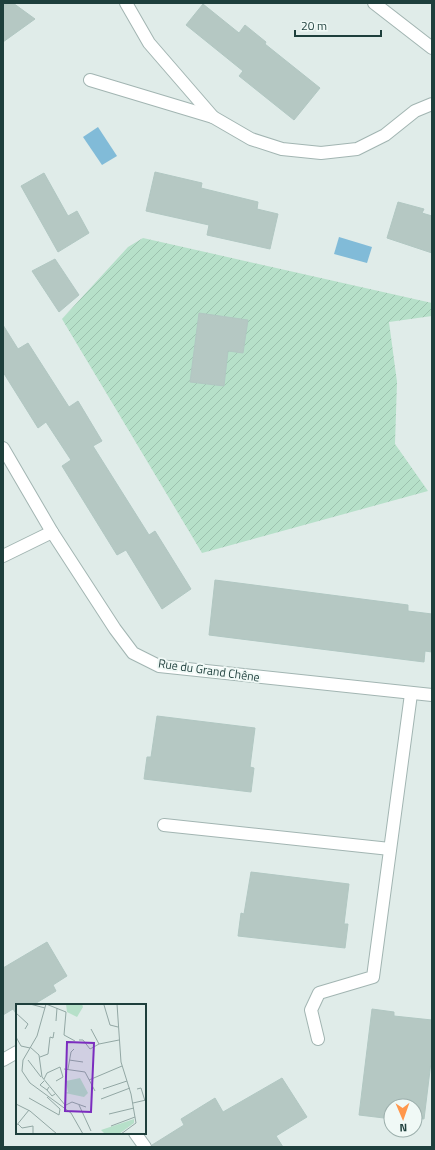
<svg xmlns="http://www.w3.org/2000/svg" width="435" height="1150" viewBox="0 0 435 1150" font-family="'Titillium Web',sans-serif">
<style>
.garden{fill:url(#garden-furrows)}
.water{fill:#81bbd8}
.building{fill:#b5c8c3;stroke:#b1c7c2}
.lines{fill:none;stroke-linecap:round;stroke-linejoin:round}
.minor-casing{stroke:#a2b5b2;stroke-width:14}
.minor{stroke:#fff;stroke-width:12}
.labels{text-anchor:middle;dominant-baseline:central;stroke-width:4;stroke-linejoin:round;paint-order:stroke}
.street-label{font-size:12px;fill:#1e3f3c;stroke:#f0f9f6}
.inset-road{fill:none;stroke:#92a7a4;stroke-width:1}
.view{fill:#7b2cbf;fill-opacity:0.15;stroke:#7b2cbf;stroke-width:2}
.inset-edge{fill:none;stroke:#1e3f3c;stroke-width:2}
</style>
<defs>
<pattern id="garden-furrows" width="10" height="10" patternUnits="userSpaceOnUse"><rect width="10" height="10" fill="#b6e0c9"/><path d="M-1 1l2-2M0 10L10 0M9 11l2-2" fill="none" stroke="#9cc1ae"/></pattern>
</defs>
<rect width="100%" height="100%" fill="#e0ece9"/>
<!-- garden -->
<polygon class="garden" points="143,238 432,303 432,316 389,322 397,382 395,444 428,491 202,553 62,319 128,247"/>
<!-- water -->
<g class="water">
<polygon points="98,127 117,156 102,165 83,137"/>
<polygon points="339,237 372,247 367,263 334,254"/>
</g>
<!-- building -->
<g class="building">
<polygon points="3,3 13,3 35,19 3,42"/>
<polygon points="203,4 239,33 245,25 266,42 265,44 320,88 294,120 239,76 243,71 186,25"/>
<polygon points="155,172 202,183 201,188 258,202 257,209 278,214 270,249 207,235 209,225 146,211"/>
<polygon points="44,173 68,216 77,211 89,233 58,252 21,186"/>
<polygon points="398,202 424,209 422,213 432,216 432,253 387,238"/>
<polygon points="55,259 79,295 59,312 32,271"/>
<polygon points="199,313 248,320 243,353 228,351 224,386 190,382"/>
<polygon points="3,325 18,349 28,343 69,407 78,401 102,441 93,446 149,535 155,531 191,589 162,609 126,550 117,555 62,466 71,460 46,422 38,428 3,372"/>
<polygon points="215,580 408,605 408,611 432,614 432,652 425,651 424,662 209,635"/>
<polygon points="157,716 255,728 250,767 254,768 251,792 144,779 147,757 151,757"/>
<polygon points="251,872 349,884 344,924 348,924 345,948 238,936 241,913 244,914"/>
<polygon points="47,942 67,976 53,985 56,991 33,1005 17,1005 17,1015 13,1009 3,1015 3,968"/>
<polygon points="372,1009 394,1012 394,1016 432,1020 432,1054 424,1119 415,1118 415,1106 391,1106 391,1116 384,1115 384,1118 359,1115"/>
<polygon points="282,1078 307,1117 276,1136 283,1147 152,1147 152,1145 184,1125 181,1119 215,1098 223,1112"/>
</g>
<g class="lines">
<!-- minor casing -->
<g class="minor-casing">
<g id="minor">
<polyline points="126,3 149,43 213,117"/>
<polyline points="374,3 432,48"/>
<polyline points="90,80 213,117 251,139 282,149 321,153 357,149 385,135 415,111 432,104"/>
<polyline points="3,448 52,532 115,629 133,653 159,666 432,695"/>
<polyline points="3,556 52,532"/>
<polyline points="164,825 390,849"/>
<polyline points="318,1039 311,1010 319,993 373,977 411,694"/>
<polyline points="3,1060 17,1052"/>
<polyline points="135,1133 145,1147"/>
</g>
</g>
<!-- minor -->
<use href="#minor" class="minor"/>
</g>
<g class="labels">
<!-- street labels -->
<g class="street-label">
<text transform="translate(209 670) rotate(8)">Rue du Grand Chêne</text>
</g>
</g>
<!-- overview -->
<g transform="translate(16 1004)">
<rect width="130" height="130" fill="#e0ece9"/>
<path d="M50,0H66L67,3L61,13L51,8ZM118,115V119L103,130H89L85,126Z" fill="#b6e0c9"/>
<path d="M64,74L72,89L68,93L49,89L52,88L50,77Z" fill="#b6e0c9"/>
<path class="inset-road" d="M14,0L29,4M30,0L21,32L7,56L6,67L14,79L55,109L67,130M30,0L50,8L48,31L59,37M101,0L105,58L115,90L120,119L105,130M88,1L94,21L102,23M0,9L12,20L9,25M40,17L41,4M75,25L83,40L103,36M0,33L5,42L14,44M63,36H67L74,45L83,40M14,43L23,51L26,73L49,101M24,53L32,50L34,33L37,34L38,28M12,56L25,73M53,56L67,58M48,65L69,68L79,87M52,65L55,48L58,45M28,75L31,69L44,63L47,73L40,77M73,76L106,62M28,77L24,81L31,86M33,83L31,86L36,92L39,90M87,85L111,77M121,85L125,84L129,97M13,94L43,111L44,105L31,93M85,95L114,84M117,99L130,96M0,100L14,107L41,130M63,101L75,127M48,102L56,98L70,103M93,110L118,104M2,120L6,124L17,122V130M0,122L13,106M95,122L119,113"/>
<path class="view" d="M51,38L78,39L75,108L49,107Z"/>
<rect width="130" height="130" class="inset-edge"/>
</g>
<!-- border -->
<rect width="435" height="1150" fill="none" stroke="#1e3f3c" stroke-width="8"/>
<!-- north arrow -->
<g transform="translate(403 1118) rotate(178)"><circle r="19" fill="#f0f9f6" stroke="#9cafac"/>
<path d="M0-3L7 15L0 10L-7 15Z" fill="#ff974b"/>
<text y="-6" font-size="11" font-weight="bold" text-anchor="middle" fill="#1e3f3c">N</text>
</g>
<!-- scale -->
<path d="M295 30v6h86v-6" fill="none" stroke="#1e3f3c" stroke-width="2"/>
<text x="301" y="30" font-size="12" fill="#1e3f3c" stroke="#f0f9f6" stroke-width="3" paint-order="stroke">20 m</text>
</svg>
